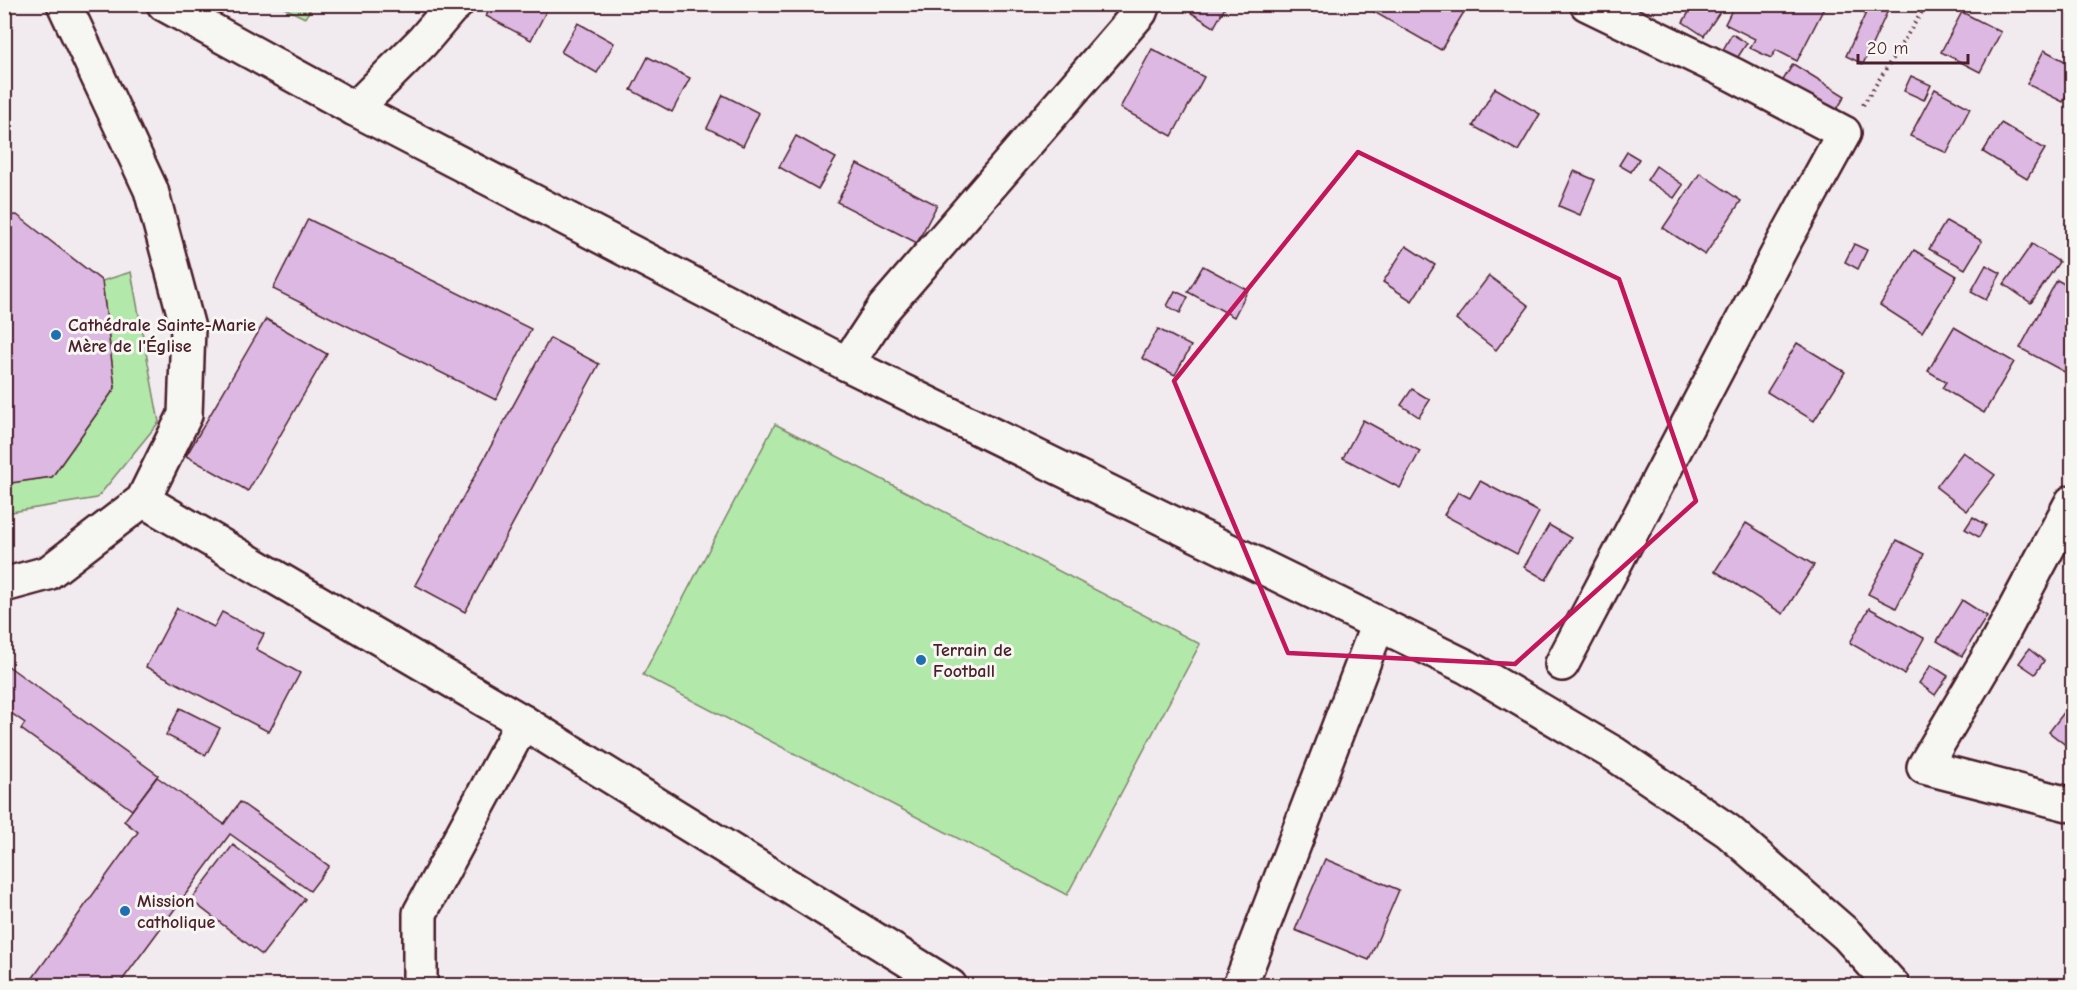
<svg xmlns="http://www.w3.org/2000/svg" width="2077" height="990" viewBox="0 0 2077 990" font-family="'Comic Neue',sans-serif">
<style>
.green{fill:#b2e8aa;stroke:#7e846a;stroke-width:1.5}
.building{fill:#dcb8e2;stroke:#4a1f2b;stroke-width:1.5}
.lines{fill:none;stroke-linecap:round;stroke-linejoin:round}
.street-casing{stroke:#4a1f2b;stroke-width:38}
.secondary-casing{stroke:#4a1f2b;stroke-width:38}
.path{stroke:#4a1f2b;stroke-width:4;stroke-dasharray:1.5 4.5;stroke-linecap:butt}
.street{stroke:#f6f6f2;stroke-width:33}
.secondary{stroke:#f6f6f2;stroke-width:33}
.marked{fill:none;stroke:#c2185b;stroke-width:4.5;stroke-linejoin:round}
.poi-dot{fill:#1f6fb2;stroke:#f6f6f2;stroke-width:2}
.labels{text-anchor:middle;dominant-baseline:central;stroke-width:6;stroke-linejoin:round;paint-order:stroke}
.poi-label{font-size:18px;font-weight:bold;fill:#4a1f2b;stroke:#f6f6f2;text-anchor:start}
</style>
<rect width="100%" height="100%" fill="#f1eaef"/>
<filter id="ink" filterUnits="userSpaceOnUse"><feTurbulence type="fractalNoise" baseFrequency=".0167" numOctaves="2"/><feDisplacementMap in="SourceGraphic" scale="12" xChannelSelector="R" yChannelSelector="G"/><feConvolveMatrix kernelMatrix="1 2 1 2 8 2 1 2 1" color-interpolation-filters="sRGB"/></filter>
<g filter="url(#ink)">
<!-- green -->
<g class="green">
<polygon points="278,5 313,4 313,5 305,18"/>
<polygon points="131,272 159,422 97,498 5,513 5,484 52,477 115,388 102,281"/>
<polygon points="775,424 1200,644 1067,895 643,675"/>
</g>
<!-- building -->
<g class="building">
<polygon points="493,4 550,4 531,40 486,16"/>
<polygon points="1181,4 1227,4 1214,27 1180,6"/>
<polygon points="1369,4 1451,4 1464,12 1441,50 1367,8"/>
<polygon points="1694,4 1725,4 1704,36 1683,22"/>
<polygon points="1735,4 1822,4 1825,6 1797,61 1776,50 1771,58 1750,48 1755,39 1725,24"/>
<polygon points="1870,4 1890,6 1863,64 1846,56"/>
<polygon points="1962,12 2001,32 1980,72 1941,52"/>
<polygon points="578,23 614,43 597,73 561,52"/>
<polygon points="1732,34 1747,43 1734,63 1720,55"/>
<polygon points="1152,49 1204,77 1172,136 1120,108"/>
<polygon points="2044,50 2072,65 2072,85 2063,102 2027,84"/>
<polygon points="648,57 690,78 672,112 631,90"/>
<polygon points="1793,64 1845,96 1833,116 1780,85"/>
<polygon points="1911,76 1931,85 1924,100 1904,91"/>
<polygon points="1495,88 1540,114 1518,151 1473,126"/>
<polygon points="1935,89 1970,108 1947,153 1910,136"/>
<polygon points="723,95 759,113 743,146 707,128"/>
<polygon points="2001,123 2045,149 2027,179 1983,152"/>
<polygon points="796,136 836,158 818,189 779,167"/>
<polygon points="1627,152 1639,159 1631,172 1619,165"/>
<polygon points="857,164 937,205 917,243 837,202"/>
<polygon points="1656,166 1683,185 1674,198 1647,180"/>
<polygon points="1574,171 1595,180 1580,215 1559,206"/>
<polygon points="1700,173 1741,201 1705,255 1663,228"/>
<polygon points="17,215 102,281 115,388 52,477 4,484 4,216"/>
<polygon points="308,219 531,329 496,400 273,289"/>
<polygon points="1946,221 1982,241 1965,269 1929,249"/>
<polygon points="1854,244 1867,250 1858,269 1845,262"/>
<polygon points="2032,244 2059,262 2031,303 2004,284"/>
<polygon points="1406,246 1435,265 1412,301 1383,282"/>
<polygon points="1914,250 1957,276 1922,332 1880,305"/>
<polygon points="1986,265 2001,273 1986,300 1971,292"/>
<polygon points="1203,266 1248,290 1234,317 1188,292"/>
<polygon points="1489,276 1529,306 1496,350 1456,319"/>
<polygon points="2057,280 2072,288 2072,376 2020,348"/>
<polygon points="1175,291 1188,297 1180,313 1167,306"/>
<polygon points="266,319 327,354 248,491 186,456"/>
<polygon points="1954,327 2014,362 1984,413 1942,388 1946,382 1928,371"/>
<polygon points="1158,329 1191,346 1175,375 1142,358"/>
<polygon points="550,338 599,364 465,612 415,585"/>
<polygon points="1797,343 1845,372 1814,421 1767,392"/>
<polygon points="1412,389 1430,400 1419,417 1401,405"/>
<polygon points="1363,420 1420,451 1400,488 1343,458"/>
<polygon points="1963,452 1995,475 1967,511 1936,487"/>
<polygon points="1480,481 1539,512 1517,554 1444,515 1458,492 1470,498"/>
<polygon points="1973,517 1986,525 1979,537 1965,529"/>
<polygon points="1746,523 1814,565 1783,614 1715,571"/>
<polygon points="1549,525 1571,538 1546,580 1524,567"/>
<polygon points="1897,540 1924,554 1896,608 1868,594"/>
<polygon points="1962,600 1987,616 1962,656 1937,641"/>
<polygon points="177,608 214,627 222,612 264,634 256,649 300,673 269,732 146,667"/>
<polygon points="1869,608 1924,638 1904,674 1850,643"/>
<polygon points="2029,649 2044,661 2035,674 2019,663"/>
<polygon points="4,663 158,775 132,810 21,729 25,723 4,708"/>
<polygon points="1931,665 1948,676 1935,695 1919,683"/>
<polygon points="2072,702 2072,750 2049,732"/>
<polygon points="180,708 220,728 206,755 166,735"/>
<polygon points="157,777 224,824 240,802 329,866 310,891 230,834 118,986 27,986 138,832 124,821"/>
<polygon points="233,845 305,899 262,955 191,900"/>
<polygon points="1325,859 1399,890 1369,960 1295,930"/>
</g>
<g class="lines">
<!-- street casing -->
<g class="street-casing">
<g id="street">
<polyline points="355,109 422,42 451,8 456,4"/>
<polyline points="847,364 884,308 1140,12 1143,4"/>
<polyline points="143,500 523,722 950,986"/>
<polyline points="2072,502 1995,647 1924,767 2072,805"/>
<polyline points="4,585 48,573 143,500 185,415 188,328 151,190 64,4"/>
<polyline points="1562,664 1784,242 1844,133 1734,75 1587,4"/>
<polyline points="420,986 420,913 523,722"/>
<polyline points="1240,986 1378,624"/>
</g>
</g>
<!-- secondary casing -->
<g class="secondary-casing">
<polyline id="secondary" points="164,4 355,109 847,364 1467,667 1613,753 1728,831 1847,935 1893,986"/>
</g>
<!-- path -->
<polyline class="path" points="1863,105 1927,4"/>
<!-- street -->
<use href="#street" class="street"/>
<!-- secondary -->
<use href="#secondary" class="secondary"/>
</g>
</g>
<!-- marked area -->
<path class="marked" d="M1358,152L1619,279L1696,501L1515,664L1288,653L1174,381Z"/>
<!-- markers -->
<g class="poi-dot">
<circle cx="56" cy="335" r="6"/>
<circle cx="921" cy="660" r="6"/>
<circle cx="125" cy="911" r="6"/>
</g>
<g class="labels">
<!-- poi labels -->
<g class="poi-label">
<text x="68" y="325">Cathédrale Sainte-Marie<tspan x="68" dy="21">Mère de l'Église</tspan></text>
<text x="933" y="650">Terrain de<tspan x="933" dy="21">Football</tspan></text>
<text x="137" y="901">Mission<tspan x="137" dy="21">catholique</tspan></text>
</g>
</g>
<!-- margin -->
<rect width="2077" height="990" fill="none" stroke="#f6f6f2" stroke-width="24"/>
<rect x="12" y="12" width="2053" height="966" fill="none" stroke="#4a1f2b" stroke-width="2" filter="url(#ink)"/>
<!-- scale -->
<path d="M1858 54v9h110v-9" fill="none" stroke="#4a1f2b" stroke-width="3"/>
<text x="1867" y="54" font-size="18" fill="#4a1f2b" stroke="#f6f6f2" stroke-width="4.5" paint-order="stroke">20 m</text>
</svg>
